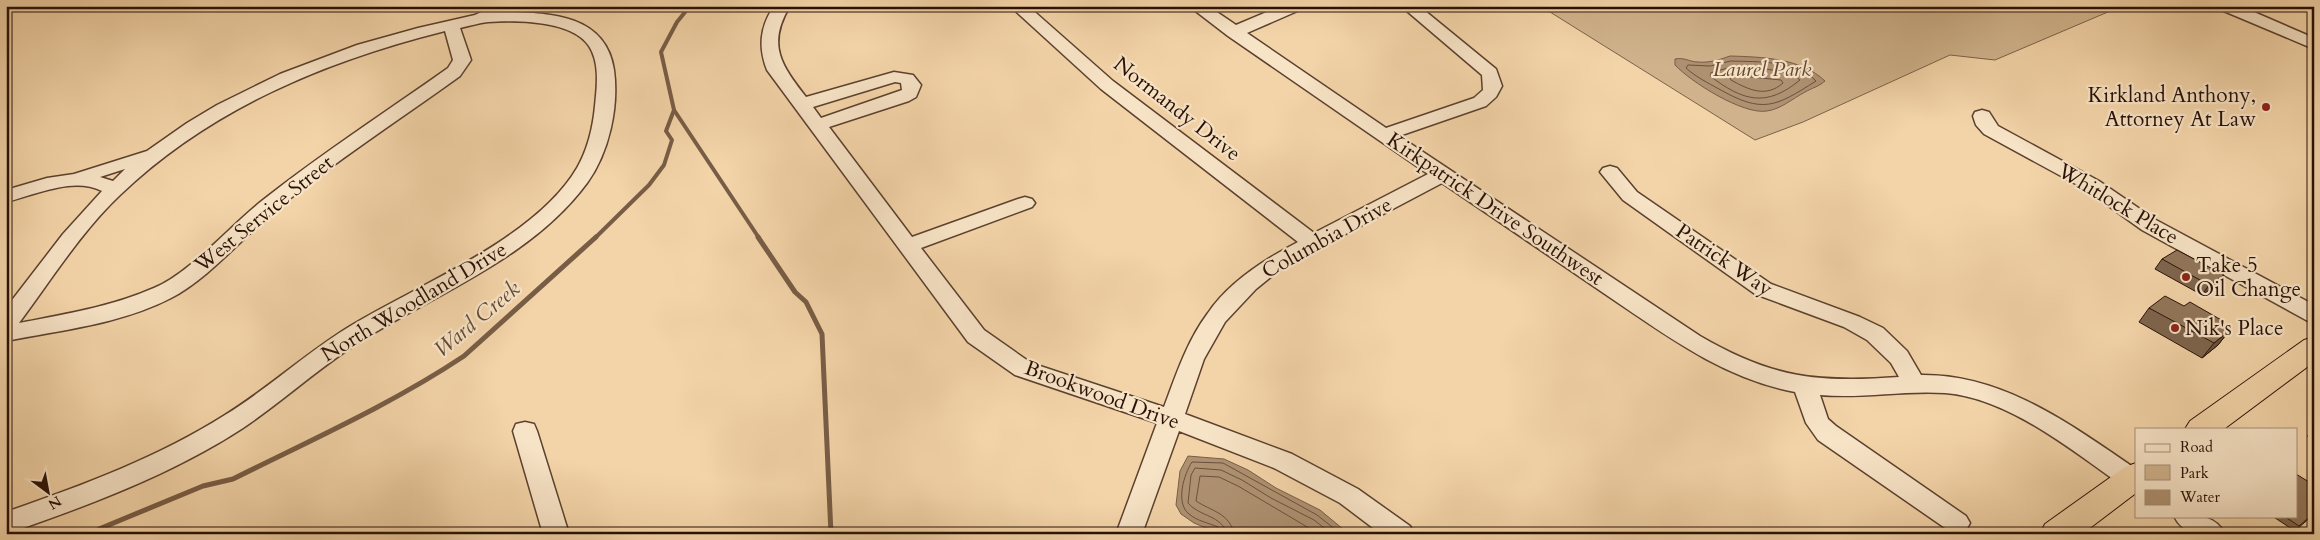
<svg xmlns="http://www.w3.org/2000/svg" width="2320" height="540" viewBox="0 0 2320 540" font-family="Cardo,serif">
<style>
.green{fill:#d0b38c;stroke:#7c6249}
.water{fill:#ae9171;stroke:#785d46}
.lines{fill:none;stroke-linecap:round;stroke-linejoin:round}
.shore{stroke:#6b503c;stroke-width:1}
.stream-far1{stroke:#785d46;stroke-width:4}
.stream{stroke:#785d46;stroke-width:5}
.minor-casing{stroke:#5b412e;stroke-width:3}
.highway-casing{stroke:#281006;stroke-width:2}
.minor{fill:#f7e3c6;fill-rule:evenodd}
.highway{fill:#f3d4a8;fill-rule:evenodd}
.wall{fill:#7e654d;stroke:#281006}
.shaded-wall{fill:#66533f;stroke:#281006}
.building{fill:#92765a;stroke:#281006}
.poi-dot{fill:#8f2418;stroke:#f7e3c6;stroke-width:2}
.labels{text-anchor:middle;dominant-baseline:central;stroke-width:4.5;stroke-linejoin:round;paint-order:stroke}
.park-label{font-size:21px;font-style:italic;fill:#634935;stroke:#f7e3c6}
.poi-label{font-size:21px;fill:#281006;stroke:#f7e3c6;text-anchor:start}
.street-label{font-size:21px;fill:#281006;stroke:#f7e3c6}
.water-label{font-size:22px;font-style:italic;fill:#644a36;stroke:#f7e3c6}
</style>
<rect width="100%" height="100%" fill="#f3d4a8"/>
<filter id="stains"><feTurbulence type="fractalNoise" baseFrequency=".004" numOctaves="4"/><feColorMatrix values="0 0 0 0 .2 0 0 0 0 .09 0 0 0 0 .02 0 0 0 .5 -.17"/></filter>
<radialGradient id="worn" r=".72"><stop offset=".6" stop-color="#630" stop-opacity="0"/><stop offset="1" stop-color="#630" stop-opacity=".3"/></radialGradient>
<!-- green -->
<polygon class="green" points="1509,6 2122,6 1995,60 1950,55 1803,122 1755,140 1550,12"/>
<!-- water -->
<g class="water">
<path d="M1730,56C1762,57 1801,58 1825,81C1818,87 1812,88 1805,92C1792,99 1781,109 1767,111C1743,115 1691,82 1675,65V59C1684,57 1690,62 1698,62C1709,63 1719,60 1730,56Z"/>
<polygon points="1188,456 1224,459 1248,470 1276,488 1320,510 1349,534 1221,534 1194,523 1181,514 1176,505 1180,471"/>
</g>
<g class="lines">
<!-- shore -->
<g class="shore">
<path d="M1731,61C1758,62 1796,60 1816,81C1775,107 1763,114 1719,89C1708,83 1696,77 1686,68L1688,65L1710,66Z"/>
<path d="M1732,67C1750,68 1787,68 1800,80C1766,108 1743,101 1710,76L1711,73Z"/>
<path d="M1731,75L1781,80L1783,83C1766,98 1749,90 1731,80Z"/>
<path d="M1220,534L1218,527C1209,523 1197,521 1189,514C1175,503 1184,474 1192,462L1223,463L1317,515L1341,534"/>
<path d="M1227,534C1222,515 1200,517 1188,503L1191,475L1195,468L1221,470L1242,480L1271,498L1314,520L1332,534"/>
<path d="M1234,534C1230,513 1211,511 1196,501L1200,476L1219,477L1238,486L1319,534"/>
</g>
<!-- stream-far1 -->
<g class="stream-far1">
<polyline points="674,110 759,238"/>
<polyline points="595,238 649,185 664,165 672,140 666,131 674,110 661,52 677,22 690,6"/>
</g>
<!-- stream -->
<g class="stream">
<polyline points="758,237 795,292 806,302 822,334 831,534"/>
<path d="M92,534L99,529L203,486L233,479C311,440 392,404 464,356L596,237"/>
</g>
<!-- minor casing -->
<g class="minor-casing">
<g id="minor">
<path d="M494,6L505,7L507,10L506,12C551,13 606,15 614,70C619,107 609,153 587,183C533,256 444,290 369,336C324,363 286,399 243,428C171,475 87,506 6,534V512C81,486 157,458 225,415C269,388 307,352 352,325C420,284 536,238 577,168C588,149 593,127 595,106C597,86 600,63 589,46C572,20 515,20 488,22C479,23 469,26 460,28L471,60L460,76C399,120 334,162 276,210C243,237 208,279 171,298C121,324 61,330 6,341V308L63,234L102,191C73,176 35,195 6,202V190L47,178L74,174L147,151L187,123L217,105L280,74L357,45L418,28L475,15ZM445,31L453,60L448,68C386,112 322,153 263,200C231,225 190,273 154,288C111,307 65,314 19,323C51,280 81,232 120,195C210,109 325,61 445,31ZM125,169L113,181L100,177Z"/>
<path d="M774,6H790C766,45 782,66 806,97L894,72L913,75L921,85L916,97L909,101L829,127L912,237L1018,199L1025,197L1032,199L1035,203L1032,207L921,248L984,330L1031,363L1164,407C1176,375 1187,341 1208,313C1229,282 1265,259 1298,242L1101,89L1010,6H1028L1113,81L1314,233L1428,174L1228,36L1189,6H1208L1236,25L1281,6H1304L1302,9L1247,33L1386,128L1474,98L1483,90L1482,75L1401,6H1419L1496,69L1502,86L1496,97L1486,106L1399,136L1700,336C1772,378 1817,383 1899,377L1891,363L1867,340L1844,327L1755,294L1623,200L1600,172L1603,168L1610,166L1617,168L1637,192L1771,284L1860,317L1883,328L1907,351L1921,375C2004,374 2071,425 2136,469V492L2127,489C2075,453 2010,398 1945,393C1903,390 1862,399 1820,395L1828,419L1836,426L1966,516L1970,523L1966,530L1957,534L1948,530L1818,440L1806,423L1795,392C1721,378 1663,333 1602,292C1548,255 1495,219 1442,183L1283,267L1256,289L1225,322L1204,359L1185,414L1292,454L1358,489L1410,526L1414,534H1381L1340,503L1274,468L1179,431L1142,534H1116L1157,423L1015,375L968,342L767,70C758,47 760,27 774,6ZM895,82L901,83L902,90L821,118L813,107Z"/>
<polygon points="2217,6 2240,6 2314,38 2314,49 2219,9"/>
<polygon points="1982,110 1989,112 1998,126 2099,181 2156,220 2314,305 2314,323 2306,320 2142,230 2085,189 1984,134 1976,125 1973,116 1975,112"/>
<polygon points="525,422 534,424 537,431 569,534 543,534 513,431 516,424"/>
<path d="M2174,516C2195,516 2214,513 2225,534C2204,534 2185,538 2174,516Z"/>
</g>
</g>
<!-- highway casing -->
<g class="highway-casing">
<g id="highway">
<polygon points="2314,337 2314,362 2224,429 2185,429 2190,421 2304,340"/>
<polygon points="2136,463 2136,493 2082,534 2040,534 2045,524 2125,467"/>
</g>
</g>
<!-- minor -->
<use href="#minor" class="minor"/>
<!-- highway -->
<use href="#highway" class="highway"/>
</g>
<!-- wall -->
<g class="wall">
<polygon points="2162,259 2224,275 2217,285 2202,295 2155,269"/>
<polygon points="2149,308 2219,326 2229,331 2218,345 2202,358 2139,322"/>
<polygon points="2314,429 2314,440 2307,436"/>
<polygon points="2314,514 2295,531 2272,516 2296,516"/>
</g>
<!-- shaded-wall -->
<g class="shaded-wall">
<polygon points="2224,275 2217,285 2202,295 2209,285"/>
<polygon points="2229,331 2218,345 2202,358 2214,343"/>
</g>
<!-- building -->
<g class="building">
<polygon points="2177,250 2224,275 2209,285 2162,259"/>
<polygon points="2165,296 2184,306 2190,302 2223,321 2218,325 2229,331 2214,343 2149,308"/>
<polygon points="2296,474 2314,485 2314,513 2299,526 2284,516 2296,516"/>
</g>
<!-- markers -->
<g class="poi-dot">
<circle cx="2266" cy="107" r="5"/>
<circle cx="2186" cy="277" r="5"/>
<circle cx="2175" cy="328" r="5"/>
</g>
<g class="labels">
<!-- park labels -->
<g class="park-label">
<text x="1762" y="69">Laurel Park</text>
</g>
<!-- poi labels -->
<g class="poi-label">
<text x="2256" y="95" text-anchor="end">Kirkland Anthony,<tspan x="2256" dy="24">Attorney At Law</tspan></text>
<text x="2196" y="265">Take 5<tspan x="2196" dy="24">Oil Change</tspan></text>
<text x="2185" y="328">Nik's Place</text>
</g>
<!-- street labels -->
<g class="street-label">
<text transform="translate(1177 109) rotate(38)">Normandy Drive</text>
<text transform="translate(2118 204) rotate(31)">Whitlock Place</text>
<text transform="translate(1495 209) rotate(34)">Kirkpatrick Drive Southwest</text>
<text transform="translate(264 214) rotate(-39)">West Service Street</text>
<text transform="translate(1327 238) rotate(-29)">Columbia Drive</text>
<text transform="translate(1724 260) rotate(34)">Patrick Way</text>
<text transform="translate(414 302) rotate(-31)">North Woodland Drive</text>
<text transform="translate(1102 395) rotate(20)">Brookwood Drive</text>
</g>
<!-- water labels -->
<g class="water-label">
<text transform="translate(477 319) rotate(-40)">Ward Creek</text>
</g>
</g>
<!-- margin -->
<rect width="2320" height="540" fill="none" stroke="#f3d4a8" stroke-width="25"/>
<rect x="8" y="8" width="2305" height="525" fill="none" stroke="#281006" stroke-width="2.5"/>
<rect x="12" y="12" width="2295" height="515" fill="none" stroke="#281006"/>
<!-- legend -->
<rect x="2135" y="428" width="162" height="90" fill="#f7e3c6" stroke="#a48f79"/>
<rect x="2145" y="444" width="25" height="8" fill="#f7e3c6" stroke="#a48f79"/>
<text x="2180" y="452" font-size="15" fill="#281006">Road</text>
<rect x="2145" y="465" width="25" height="15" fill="#d0b38c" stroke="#a48f79"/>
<text x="2180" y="478" font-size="15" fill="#281006">Park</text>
<rect x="2145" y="490" width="25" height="15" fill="#ae9171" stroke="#a48f79"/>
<text x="2180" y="502" font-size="15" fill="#281006">Water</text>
<!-- north arrow -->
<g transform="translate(48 492) rotate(148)" stroke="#f7e3c6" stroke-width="4" paint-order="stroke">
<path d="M0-4L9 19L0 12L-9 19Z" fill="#281006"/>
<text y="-8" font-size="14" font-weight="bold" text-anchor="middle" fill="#281006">N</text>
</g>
<rect width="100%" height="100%" filter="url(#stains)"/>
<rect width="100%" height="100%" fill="url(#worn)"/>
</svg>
